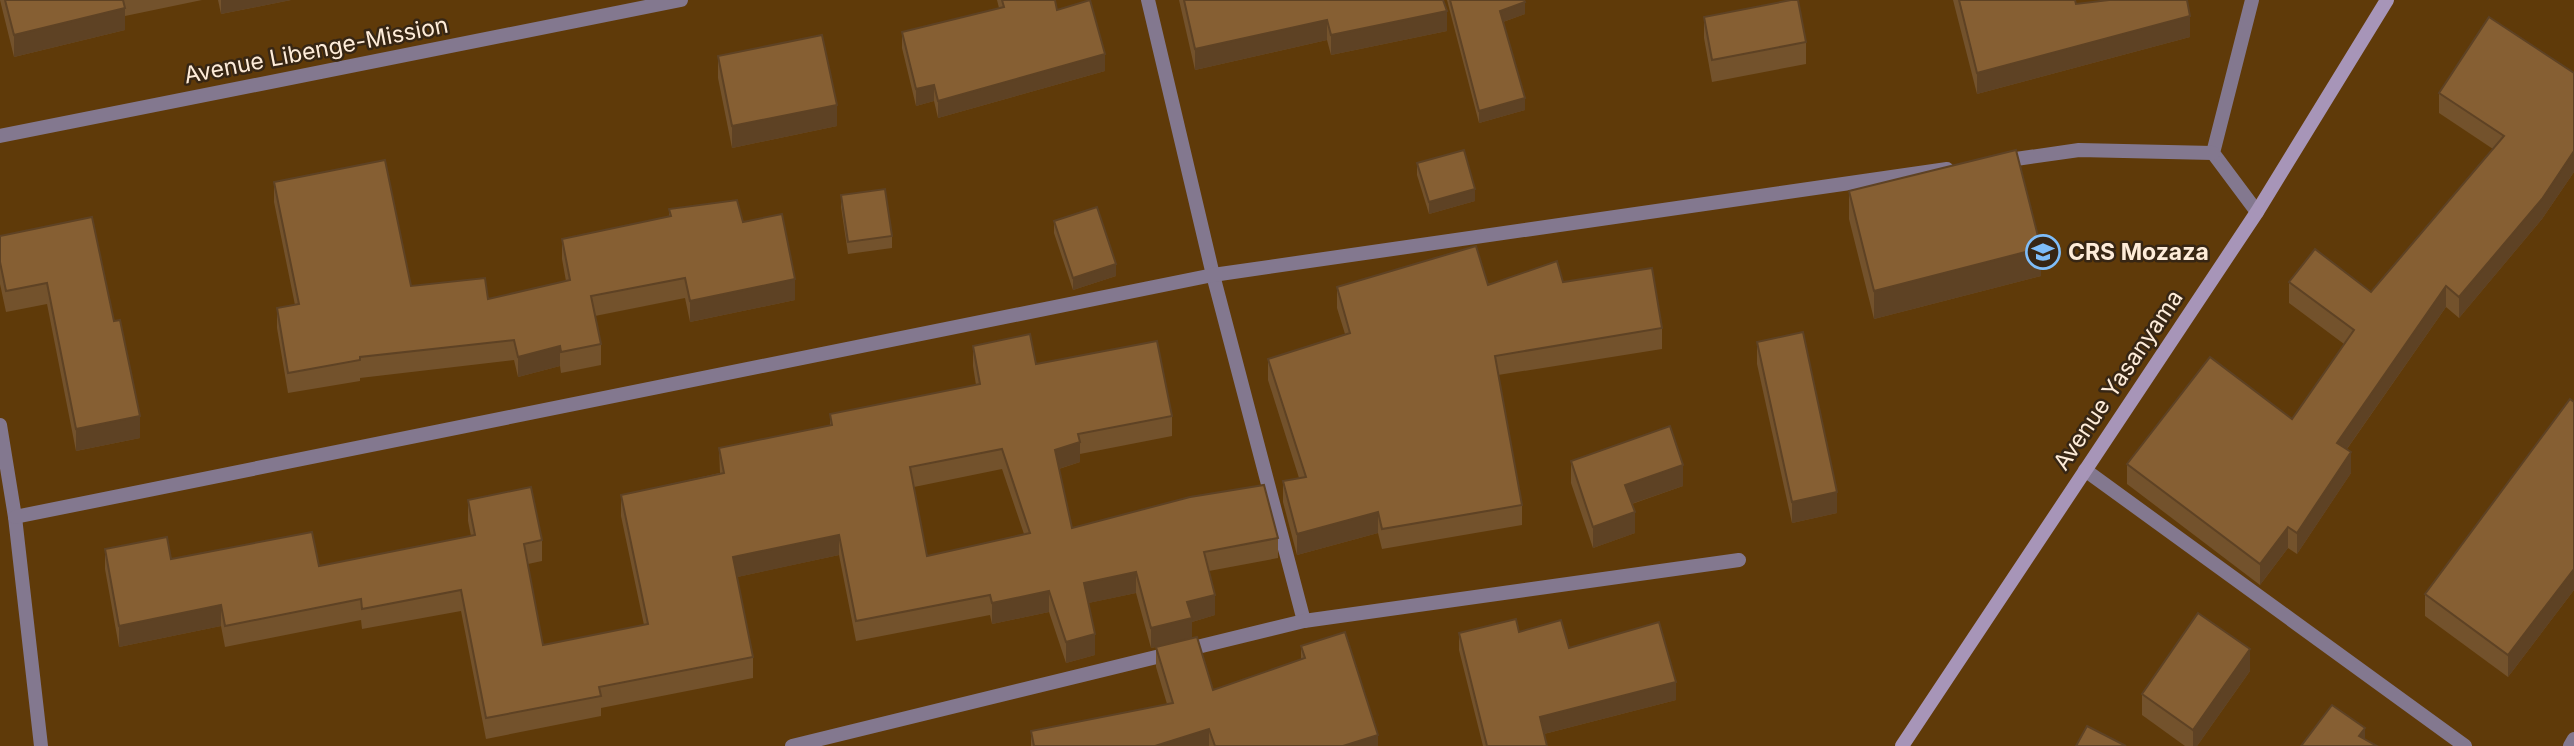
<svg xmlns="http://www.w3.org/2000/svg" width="2574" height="746" viewBox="0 0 2574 746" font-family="Inter,sans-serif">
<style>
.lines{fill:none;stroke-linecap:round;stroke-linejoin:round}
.street{stroke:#83788f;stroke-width:14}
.secondary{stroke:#a795b8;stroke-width:14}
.wall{fill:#73522c;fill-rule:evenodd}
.shaded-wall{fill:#5e4224}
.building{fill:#865f33;stroke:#5e4224;stroke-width:2;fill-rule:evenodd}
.labels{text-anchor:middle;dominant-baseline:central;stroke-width:5;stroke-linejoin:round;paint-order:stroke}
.street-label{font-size:23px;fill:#feecd9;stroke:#372614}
.poi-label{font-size:23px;font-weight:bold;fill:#feecd9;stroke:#372614;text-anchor:start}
</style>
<rect width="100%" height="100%" fill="#5f3a09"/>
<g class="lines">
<!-- street -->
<g class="street">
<polyline points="1148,0 1213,275 1304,621"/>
<polyline points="2252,0 2213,153 2257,212"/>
<polyline points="0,136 681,0"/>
<polyline points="2002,161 2079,150 2213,153"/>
<polyline points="0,425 15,517 41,746"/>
<polyline points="2085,470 2465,746"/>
<polyline points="15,517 1213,275 1947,169"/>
<polyline points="792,746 1304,621 1739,560"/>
<polyline points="2570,746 2574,739"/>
</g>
<!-- secondary -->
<polyline class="secondary" points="1902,746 2257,212 2387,0"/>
</g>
<!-- wall -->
<g class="wall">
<polygon points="0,0 202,0 125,16 125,30 14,57"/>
<polygon points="218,0 291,0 221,14"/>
<polygon points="997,0 1055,0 1057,10 1105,71 938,118 934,101 916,106 902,48 902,32 999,8"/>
<polygon points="1179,0 1443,0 1447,31 1331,55 1327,40 1195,70"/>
<polygon points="1447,0 1524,0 1525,14 1503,22 1525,110 1479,123"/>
<polygon points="1953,0 2075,0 2076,4 2190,37 1977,94"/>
<polygon points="1704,17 1806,42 1806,64 1712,82 1704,38"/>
<polygon points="718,56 837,126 732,148 718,78"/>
<polygon points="2574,73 2574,172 2542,219 2459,318 2446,307 2347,449 2351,473 2297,554 2288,548 2260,585 2127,484 2127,464 2292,419 2344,344 2289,303 2289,282 2371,292 2493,149 2439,113 2439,93"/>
<polygon points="1417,163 1475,201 1429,214 1417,175"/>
<polygon points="274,182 411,286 488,299 566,281 562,259 562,239 669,217 669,209 743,222 795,300 690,322 685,298 595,316 601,344 601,365 561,373 560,366 518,377 514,360 360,378 360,381 288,393 277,328 277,308 295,305 274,202"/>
<polygon points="1849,191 2041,276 1874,319 1849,219"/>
<polygon points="841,195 892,236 892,248 848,254 841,207"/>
<polygon points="1054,221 1116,276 1073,290 1054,233"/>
<polygon points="0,236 114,321 140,438 76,451 47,304 6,312 0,284"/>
<polygon points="1563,282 1662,328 1662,349 1498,375 1522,505 1522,525 1382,549 1378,533 1297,555 1283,502 1283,481 1299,478 1268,380 1268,359 1345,334 1337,308 1337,287"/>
<polygon points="1757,342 1837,513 1792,523 1757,364"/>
<path d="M973,346L1036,364L1172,416V436L1080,454V462L1059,469L1072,528L1278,538V558L1209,571L1215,615L1192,622V638L1213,690L1301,660V646L1378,746H1031V731L1167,704L1156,667V647L1151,648L1136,593L1088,603L1095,655L1066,663L1049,612L992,624L990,615L856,641L839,555L737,577L753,657V678L601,708V716L486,739L461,611L362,629L361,620L225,647L221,626L119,647L105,569V549L171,559L319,566L471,536L468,521V500L542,540V561L528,564L543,645L644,625L621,516V495L720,473L719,448L830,426V414L976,385L973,366ZM1002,469L1024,534L927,556L914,487Z"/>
<polygon points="2574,402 2574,590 2508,677 2425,616 2425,594"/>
<polygon points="1571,461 1683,486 1632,504 1635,533 1593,548 1571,483"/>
<polygon points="1519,632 1569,648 1676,700 1544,734 1547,746 1483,746 1459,650 1459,633"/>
<polygon points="2250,671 2197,746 2185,746 2142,715 2142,694"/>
</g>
<!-- shaded-wall -->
<g class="shaded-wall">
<polygon points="221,0 291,0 221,14"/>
<polygon points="1525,2 1525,14 1500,23 1500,11"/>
<polygon points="125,8 125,30 14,57 14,35"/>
<polygon points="1447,11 1447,31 1331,55 1331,35"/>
<polygon points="2190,16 2190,37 1977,94 1977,73"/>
<polygon points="1327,20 1327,40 1195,70 1195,49"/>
<polygon points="1105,54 1105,71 938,118 938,101"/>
<polygon points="934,85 934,101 916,106 916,89"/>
<polygon points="1525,98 1525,110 1479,123 1479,111"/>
<polygon points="837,105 837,126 732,148 732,126"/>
<polygon points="2574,151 2574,172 2542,219 2459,318 2459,297"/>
<polygon points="1475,189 1475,201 1429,214 1429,202"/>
<polygon points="2041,248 2041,276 1874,319 1874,291"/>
<polygon points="1116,264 1116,276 1073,290 1073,278"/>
<polygon points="795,279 795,300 690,322 690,301"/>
<polygon points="2446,286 2446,307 2337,463 2337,443"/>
<polygon points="560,346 560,366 518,377 518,357"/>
<polygon points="140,416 140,438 76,451 76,429"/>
<polygon points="1080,442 1080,462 1055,470 1055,450"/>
<polygon points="2351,452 2351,473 2297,554 2297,533"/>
<polygon points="1683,465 1683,486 1625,506 1625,485"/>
<polygon points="1837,492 1837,513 1792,523 1792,502"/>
<polygon points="1378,512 1378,533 1297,555 1297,534"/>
<polygon points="1635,512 1635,533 1593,548 1593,527"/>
<polygon points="2288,527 2288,548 2260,585 2260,564"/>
<polygon points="839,535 839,555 733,578 733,557"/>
<polygon points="2574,569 2574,590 2508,677 2508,655"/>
<polygon points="1136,572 1136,593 1084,604 1084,583"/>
<polygon points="1049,591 1049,612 992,624 992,603"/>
<polygon points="1215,595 1215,615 1192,622 1192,638 1151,648 1151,628 1187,602"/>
<polygon points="221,605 221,626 119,647 119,626"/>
<polygon points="1095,634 1095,655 1066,663 1066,642"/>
<polygon points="2250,649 2250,671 2197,746 2193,746 2193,730"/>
<polygon points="1676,682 1676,700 1540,735 1540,717"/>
<polygon points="2365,728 2365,746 2359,736"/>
<polygon points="1209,729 1209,746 1155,746"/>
<polygon points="1378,735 1378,746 1343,746"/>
</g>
<!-- building -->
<g class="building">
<polygon points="5,0 123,0 125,8 14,35"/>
<polygon points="1002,0 1055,0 1057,10 1090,0 1105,54 938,101 934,85 916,89 902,32 1004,7"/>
<polygon points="1184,0 1443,0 1447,11 1331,35 1327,20 1195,49"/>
<polygon points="1450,0 1524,0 1525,2 1500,11 1525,98 1479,111"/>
<polygon points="1791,0 1798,0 1806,42 1712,60 1704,17"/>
<polygon points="1959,0 2075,0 2076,4 2109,0 2187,0 2190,16 1977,73"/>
<polygon points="2489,17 2574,73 2574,151 2542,199 2459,297 2446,286 2337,443 2351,452 2297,533 2288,527 2260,564 2127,464 2210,357 2292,419 2354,330 2289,282 2315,249 2371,292 2504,136 2439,93"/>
<polygon points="822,35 837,105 732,126 718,56"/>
<polygon points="1464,150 1475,189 1429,202 1417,163"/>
<polygon points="2016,150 2041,248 1874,291 1849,191"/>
<polygon points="385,160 411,286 485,278 488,299 570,280 562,239 671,216 669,209 737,200 743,222 782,214 795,279 690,301 685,278 591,296 601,344 561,352 560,346 518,357 514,340 360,357 360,360 288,373 277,308 299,304 274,182"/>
<polygon points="885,189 892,236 848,242 841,195"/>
<polygon points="1097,207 1116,264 1073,278 1054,221"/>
<polygon points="92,217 114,321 120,320 140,416 76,429 47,283 6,291 0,262 0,236"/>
<polygon points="1476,246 1488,285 1557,261 1563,282 1652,268 1662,328 1495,356 1522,505 1382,529 1378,512 1297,534 1283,481 1306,477 1268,359 1350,333 1337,287"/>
<polygon points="1803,332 1837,492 1792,502 1757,342"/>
<path d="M1030,334L1036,364L1157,341L1172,416L1078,434L1080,442L1055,450L1072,528L1190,497L1264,485L1278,538L1204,552L1215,595L1187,602L1192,618L1151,628L1136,572L1084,583L1095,634L1066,642L1049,591L992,603L990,595L856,621L839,535L733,557L753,657L599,687L601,696L486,718L461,590L362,609L361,599L225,626L221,605L119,626L105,549L167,537L171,559L312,532L319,566L475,535L468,500L531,487L542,540L524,544L543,645L648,624L621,495L724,473L719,448L832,425L830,414L980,384L973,346ZM1002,449L1030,533L927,556L910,467Z"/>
<polygon points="2570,399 2574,402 2574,569 2508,655 2425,594"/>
<polygon points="1670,426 1683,465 1625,485 1635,512 1593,527 1571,461"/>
<polygon points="2198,613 2250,649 2193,730 2142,694"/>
<polygon points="1516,619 1519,632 1561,620 1569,648 1659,622 1676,682 1540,717 1547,746 1487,746 1459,633"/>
<polygon points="1345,632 1378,735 1343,746 1215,746 1209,729 1155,746 1034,746 1031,731 1173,703 1156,647 1197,637 1213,690 1305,658 1301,646"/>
<polygon points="2332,705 2365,728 2359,736 2377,746 2301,746"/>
<polygon points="2087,726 2126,746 2076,746"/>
</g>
<!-- icons -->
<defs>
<g id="school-ring" transform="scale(1.75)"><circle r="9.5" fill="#372614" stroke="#7ebdf9" stroke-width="1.5"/><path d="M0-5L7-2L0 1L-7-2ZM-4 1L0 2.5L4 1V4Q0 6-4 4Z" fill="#7ebdf9"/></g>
</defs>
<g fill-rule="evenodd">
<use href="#school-ring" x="2043" y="252"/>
</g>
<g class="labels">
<!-- street labels -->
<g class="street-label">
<text transform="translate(316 50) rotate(-11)">Avenue Libenge-Mission</text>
<text transform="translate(2118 380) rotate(-56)">Avenue Yasanyama</text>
</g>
<!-- poi labels -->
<g class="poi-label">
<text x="2068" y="252">CRS Mozaza</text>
</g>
</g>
</svg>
